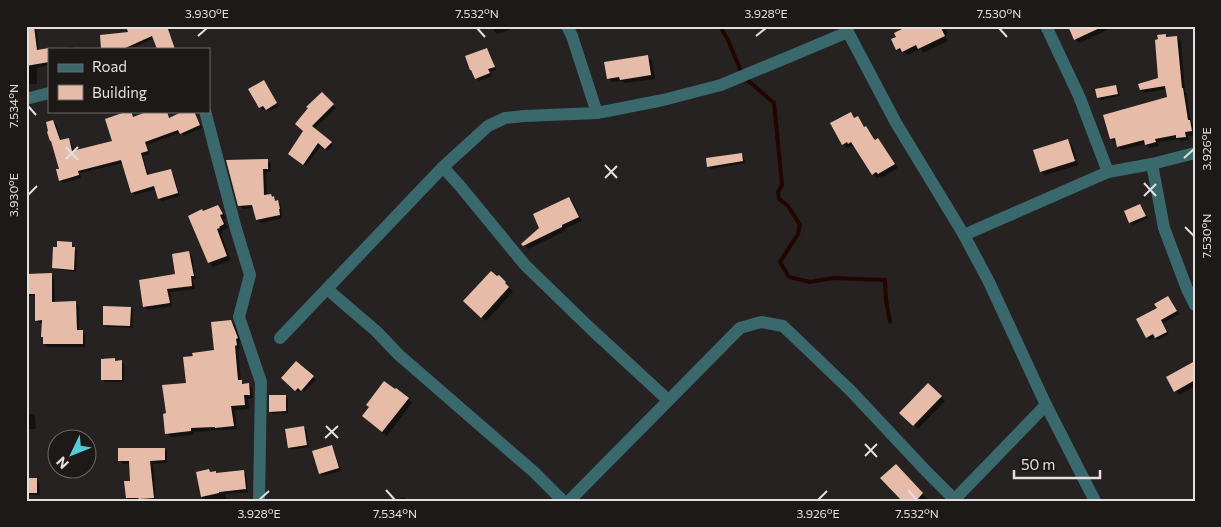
<svg xmlns="http://www.w3.org/2000/svg" width="1221" height="527" viewBox="0 0 1221 527" font-family="Commissioner,sans-serif">
<style>
.shadow{fill:#0007}
.lines{fill:none;stroke-linecap:round;stroke-linejoin:round}
.stream{stroke:#220500;stroke-width:4}
.building{fill:#e6bca9}
.minor{stroke:#39696d;stroke-width:12}
.ticks{fill:none;stroke:#e2dfde;stroke-width:2}
.neatline{fill:none;stroke:#e2dfde;stroke-width:2}
.ticks-label{font-size:12px;text-anchor:middle;fill:#e2dfde}
</style>
<rect width="100%" height="100%" fill="#262221"/>
<!-- shadow -->
<g class="shadow">
<polygon points="26,26 36,26 39,51 49,49 49,65 37,68 37,84 26,84"/>
<polygon points="127,26 177,26 169,31 176,49 158,49 154,38 130,49 102,49 130,33"/>
<polygon points="493,26 511,26 512,29 497,34 494,31"/>
<polygon points="911,26 944,26 948,34 945,36 948,41 923,53 920,49 908,55 904,52 902,53 897,49"/>
<polygon points="1069,26 1105,26 1107,30 1080,43 1075,39"/>
<polygon points="1165,35 1168,38 1177,37 1181,41 1185,92 1186,93 1191,122 1193,125 1195,135 1188,136 1189,140 1181,141 1179,139 1158,142 1159,146 1150,148 1145,144 1122,150 1118,147 1117,142 1115,142 1111,139 1169,98 1167,89 1144,93 1141,90 1159,79"/>
<polygon points="73,46 76,49 53,49"/>
<polygon points="487,49 490,52 496,70 490,72 492,76 479,81 476,78"/>
<polygon points="648,56 652,61 655,79 625,83 622,81 612,82 608,78"/>
<polygon points="264,82 279,106 269,111 266,108 263,110 260,107"/>
<polygon points="1116,86 1118,89 1120,96 1101,100 1098,97"/>
<polygon points="322,94 336,108 314,129 333,145 328,151 321,145 306,166 292,156 305,131"/>
<polygon points="167,111 170,119 194,111 202,128 184,136 181,132 147,145 150,154 143,156 149,176 170,170 173,173 180,196 162,201 159,198 156,189 135,195 132,192 123,163 80,173 81,178 63,183 60,180 60,169 53,122 56,124 61,141 68,139 71,142 74,152 113,142 130,112 134,118"/>
<polygon points="850,113 855,119 857,118 861,122 865,128 870,131 876,141 878,140 882,144 898,168 883,177 881,176 877,178 873,174 855,146 853,147 852,146 847,148 843,144"/>
<polygon points="1068,140 1072,145 1077,159 1042,170 1042,172 1035,151"/>
<polygon points="742,154 744,157 745,163 711,169 708,166"/>
<polygon points="267,160 271,164 271,172 266,172 267,196 270,195 272,197 277,207 276,200 281,205 282,218 261,223 257,220 254,208 243,209 240,206"/>
<polygon points="1077,161 1079,165 1045,175 1042,172"/>
<polygon points="569,198 573,202 582,221 564,229 565,231 528,249 523,244"/>
<polygon points="1140,205 1143,208 1148,218 1133,225 1130,223 1125,212"/>
<polygon points="218,206 222,210 226,218 224,219 228,228 222,231 223,233 221,234 231,260 213,267 209,262 204,213"/>
<polygon points="72,244 74,246 74,248 77,251 76,272 56,269 53,266"/>
<polygon points="189,253 192,256 196,279 193,279 195,289 170,292 172,306 148,310 144,306 177,275"/>
<polygon points="26,275 51,275 54,278 55,303 76,303 79,306 79,331 82,331 85,334 85,347 47,347 44,343 43,323 40,323 36,320 36,296 28,296 26,295"/>
<polygon points="505,283 513,292 486,321 465,301"/>
<polygon points="1168,298 1179,314 1163,323 1169,334 1158,340 1155,337 1149,340 1147,337 1159,309"/>
<polygon points="130,308 133,310 132,328 107,327 104,325"/>
<polygon points="231,321 235,325 241,342 239,342 240,349 238,349 241,381 245,385 248,384 252,388 253,398 248,399 249,409 235,410 237,429 194,432 194,435 171,437 167,433 167,414 187,384 216,351"/>
<polygon points="115,360 117,362 121,362 124,364 124,382 105,382 103,379"/>
<polygon points="1195,362 1195,386 1179,395 1175,391"/>
<polygon points="296,363 316,380 304,392 301,389 299,392 285,381"/>
<polygon points="928,384 945,401 918,429 901,413"/>
<polygon points="395,391 408,399 412,403 387,436 367,420"/>
<polygon points="285,396 288,399 288,413 272,414 270,411"/>
<polygon points="26,414 33,414 35,416 36,429 26,429"/>
<polygon points="304,428 307,430 309,447 292,450 289,447"/>
<polygon points="332,447 334,449 341,471 323,476 320,474 314,452"/>
<polygon points="164,449 167,452 167,463 153,464 156,501 128,501 126,483 132,482 130,464 123,464 120,460"/>
<polygon points="895,466 927,498 924,501 903,501"/>
<polygon points="209,471 211,473 217,474 243,472 246,474 248,492 225,494 227,501 203,501 197,473"/>
<polygon points="26,479 37,479 39,482 40,495 26,495"/>
<polygon points="404,497 407,501 392,501"/>
</g>
<g class="lines">
<!-- stream -->
<polyline class="stream" points="720,26 728,40 743,76 774,103 782,185 778,192 779,199 788,206 800,225 798,234 780,262 789,277 810,282 833,278 885,280 886,300 890,322"/>
</g>
<!-- building -->
<g class="building">
<polygon points="26,26 34,26 37,50 49,48 49,62 26,66"/>
<polygon points="126,26 174,26 168,29 175,49 157,49 152,36 123,49 101,49 100,35 128,32"/>
<polygon points="908,26 940,26 945,36 918,49 916,45 902,52 900,48 896,50 891,39 896,37 894,33"/>
<polygon points="1068,26 1104,26 1074,40"/>
<polygon points="1166,34 1166,37 1177,36 1182,88 1183,88 1188,120 1190,120 1192,131 1185,132 1186,137 1176,138 1176,135 1155,139 1156,142 1145,145 1144,140 1117,147 1115,138 1110,139 1103,115 1167,97 1165,86 1140,90 1138,84 1158,78 1155,40 1158,39 1157,35"/>
<polygon points="487,48 495,67 488,69 490,73 475,79 471,70 470,70 465,56"/>
<polygon points="648,55 651,75 620,80 619,77 607,79 604,62"/>
<polygon points="264,80 277,103 266,110 263,106 259,108 248,89"/>
<polygon points="1116,85 1118,94 1097,98 1095,89"/>
<polygon points="322,92 334,104 312,126 332,142 325,149 318,143 303,165 288,154 303,131 295,124 308,108 306,107"/>
<polygon points="128,111 131,111 133,117 149,111 167,111 169,118 184,111 194,111 200,125 180,134 178,130 145,142 148,151 141,153 147,175 171,169 178,193 158,199 154,186 131,193 121,160 78,171 79,175 59,181 56,169 59,169 51,141 50,141 47,132 48,131 46,122 53,120 60,140 69,138 72,151 112,141 105,119"/>
<polygon points="851,112 854,118 858,116 864,127 866,126 874,139 875,140 878,138 895,164 878,174 876,172 872,175 851,142 848,144 847,142 842,145 830,123"/>
<polygon points="1068,139 1075,161 1040,172 1033,150"/>
<polygon points="742,153 743,161 707,167 706,158"/>
<polygon points="268,159 268,169 263,169 264,195 271,194 272,197 274,196 275,201 278,200 280,209 279,209 280,215 256,220 252,205 238,206 226,160"/>
<polygon points="569,197 579,217 562,225 562,227 523,246 521,244 539,228 533,214"/>
<polygon points="1140,204 1146,216 1129,223 1124,211"/>
<polygon points="218,205 223,214 220,215 224,224 219,227 220,228 217,229 227,256 208,263 188,216 202,209 203,211"/>
<polygon points="57,241 72,242 72,247 75,247 74,270 52,268 53,247 57,247"/>
<polygon points="189,251 194,276 191,276 192,286 167,289 170,303 143,307 139,280 175,274 172,254"/>
<polygon points="491,271 497,276 499,275 506,282 505,283 509,287 481,318 463,301"/>
<polygon points="52,273 52,302 76,301 77,330 83,330 83,344 43,344 43,337 41,337 42,320 35,321 35,294 26,294 26,274"/>
<polygon points="1168,296 1177,311 1161,320 1167,332 1155,338 1153,334 1146,338 1136,319 1157,308 1154,304"/>
<polygon points="103,306 131,307 130,326 103,325"/>
<polygon points="231,320 238,338 236,339 237,345 235,346 238,380 242,380 242,384 249,383 250,395 244,395 245,405 231,406 234,426 215,428 215,427 191,428 191,431 165,434 163,414 166,413 162,385 186,383 183,357 193,356 192,353 214,350 211,322"/>
<polygon points="115,358 115,361 122,360 122,380 101,380 101,359"/>
<polygon points="296,361 314,376 301,391 298,388 295,391 281,378"/>
<polygon points="1195,361 1195,380 1174,392 1166,377"/>
<polygon points="384,381 395,389 396,388 409,398 382,432 362,416 369,407 366,405"/>
<polygon points="928,383 942,396 913,426 899,413"/>
<polygon points="269,395 286,395 286,411 269,412"/>
<polygon points="304,426 307,445 288,448 285,429"/>
<polygon points="332,445 339,468 319,474 312,451"/>
<polygon points="118,448 165,448 165,460 150,461 154,498 139,499 138,498 126,498 124,481 130,481 129,461 118,461"/>
<polygon points="896,464 923,493 916,501 902,501 880,478"/>
<polygon points="209,469 210,472 216,471 216,473 244,470 246,489 219,492 219,493 201,497 196,472"/>
<rect x="26" y="478" width="11" height="15"/>
</g>
<g class="lines">
<!-- minor -->
<g class="minor">
<polyline points="567,26 572,36 597,113"/>
<polyline points="847,26 848,32 896,123 964,235 989,282 1046,405 1095,501"/>
<polyline points="1046,26 1079,96 1108,172"/>
<polyline points="26,99 49,93"/>
<polyline points="205,111 236,229 250,275 239,317 261,382 259,501"/>
<polyline points="1152,164 1164,228 1187,289 1195,305"/>
<polyline points="443,167 460,186 525,265 591,329 668,400"/>
<polyline points="964,235 1108,172 1152,164 1195,153"/>
<polyline points="327,289 376,331 399,355 534,472 563,501"/>
<polyline points="280,338 443,167 488,126 505,118 524,116 597,113 663,100 721,85 848,32"/>
<polyline points="569,501 740,328 761,322 783,326 851,391 926,471 954,499"/>
<polyline points="953,501 1046,405"/>
</g>
</g>
<!-- ticks -->
<path class="ticks" d="M477,28L485,37M999,28L1007,37M198,36L207,28M756,36L766,28M28,106L36,115M66,147L78,160M1184,158L1194,149M66,159L78,147M605,165L617,178M605,178L617,166M1144,183L1156,196M28,195L37,186M1144,196L1156,184M1185,227L1194,236M326,426L338,438M325,438L338,426M865,444L877,457M865,456L877,444M386,490L395,500M908,490L917,500M259,500L269,491M818,500L827,491"/>
<!-- border -->
<rect width="1221" height="527" fill="none" stroke="#1d1917" stroke-width="55"/>
<!-- legend -->
<rect x="48" y="48" width="162" height="65" fill="#1d1917" stroke="#6c6867"/>
<rect x="58" y="64" width="25" height="8" fill="#39696d" stroke="#6c6867"/>
<text x="92" y="72" font-size="15" fill="#e2dfde">Road</text>
<rect x="58" y="85" width="25" height="15" fill="#e6bca9" stroke="#6c6867"/>
<text x="92" y="98" font-size="15" fill="#e2dfde">Building</text>
<!-- north arrow -->
<g transform="translate(72 454) rotate(227)"><circle r="24" fill="#1d1917" stroke="#6c6867"/>
<path d="M0-4L9 19L0 12L-9 19Z" fill="#52ccd6"/>
<text y="-8" font-size="14" font-weight="bold" text-anchor="middle" fill="#e2dfde">N</text>
</g>
<!-- scale -->
<path d="M1014 470v8h86v-8" fill="none" stroke="#e2dfde" stroke-width="2.5"/>
<text x="1021" y="470" font-size="15" fill="#e2dfde" stroke="#1d1917" stroke-width="4" paint-order="stroke">50 m</text>
<rect x="28" y="28" width="1166" height="472" class="neatline"/>
<g class="ticks-label">
<text x="207" y="18">3.930°E</text>
<text x="477" y="18">7.532°N</text>
<text x="766" y="18">3.928°E</text>
<text x="999" y="18">7.530°N</text>
<text transform="translate(14 106) rotate(-90)" y="4">7.534°N</text>
<text transform="translate(1207 149) rotate(-90)" y="4">3.926°E</text>
<text transform="translate(14 195) rotate(-90)" y="4">3.930°E</text>
<text transform="translate(1207 236) rotate(-90)" y="4">7.530°N</text>
<text x="259" y="518">3.928°E</text>
<text x="395" y="518">7.534°N</text>
<text x="818" y="518">3.926°E</text>
<text x="917" y="518">7.532°N</text>
</g>
</svg>
